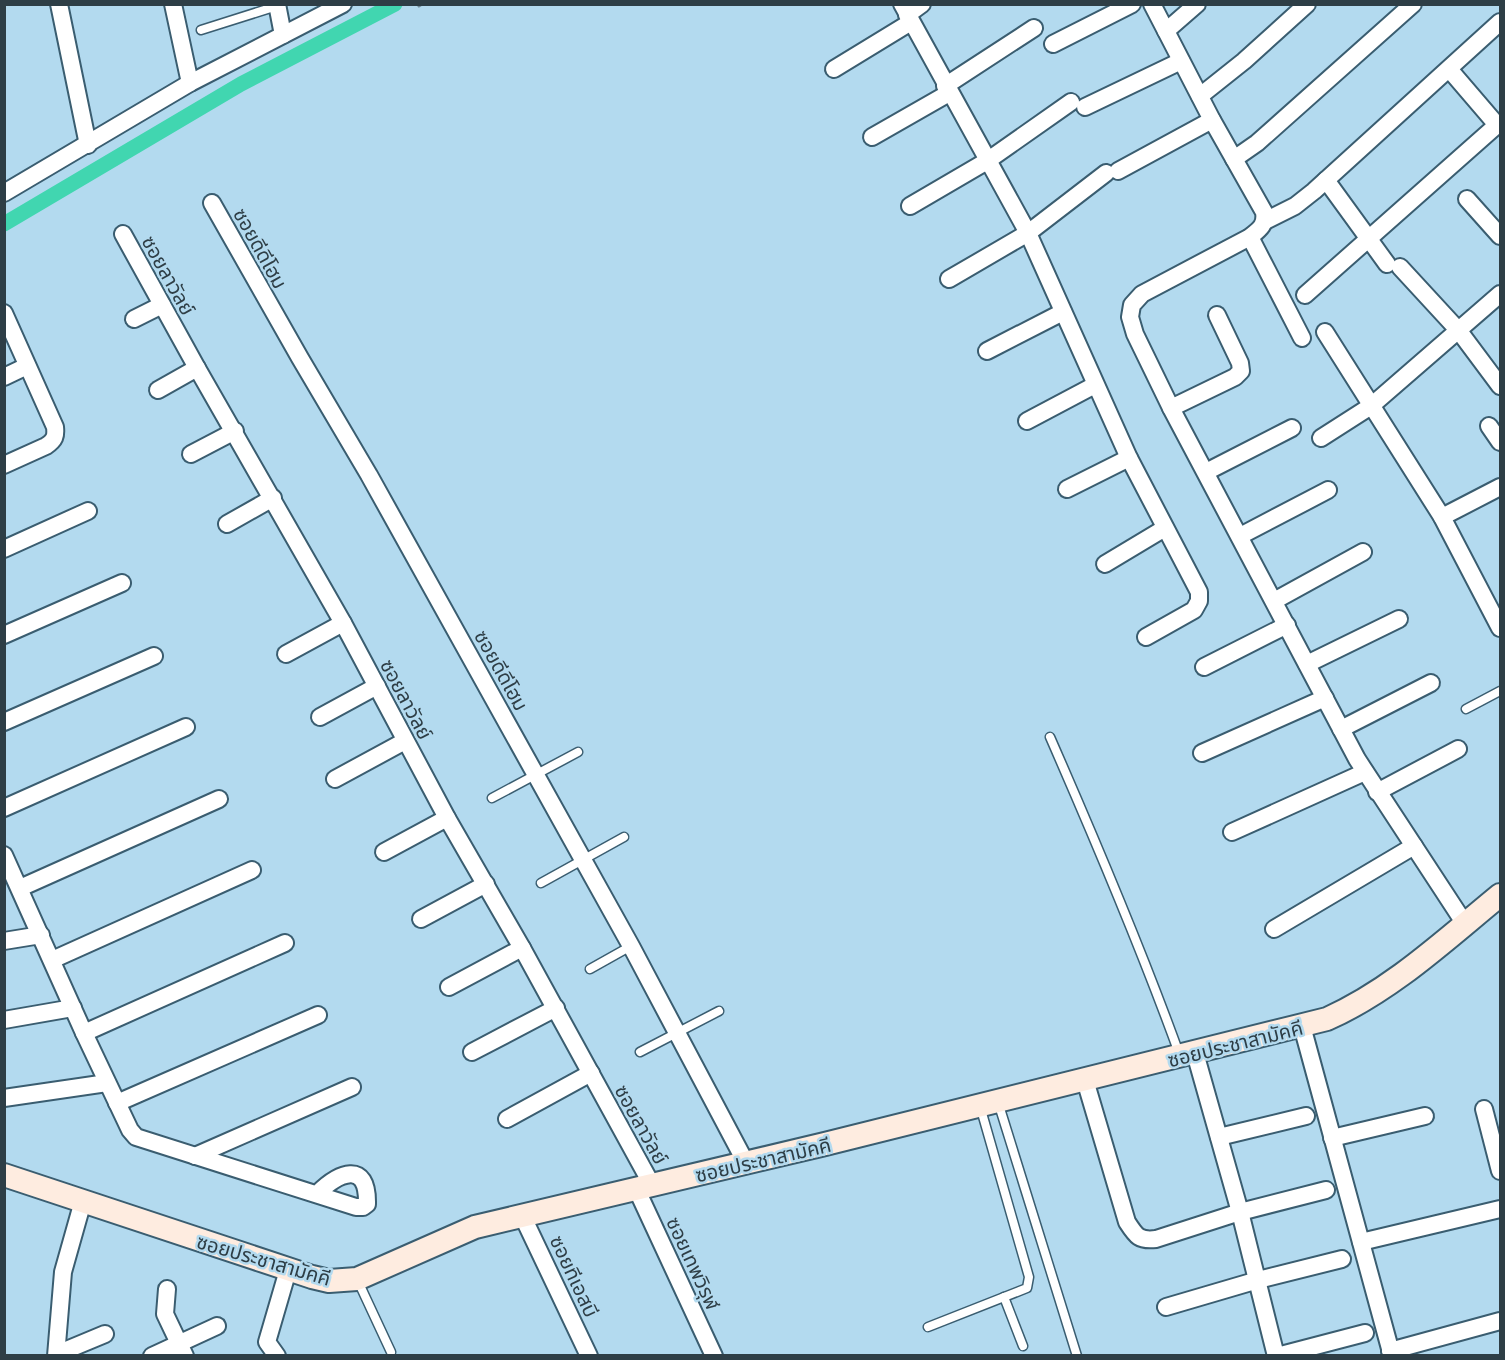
<svg xmlns="http://www.w3.org/2000/svg" width="1505" height="1360" viewBox="0 0 1505 1360" font-family="Barlow,'Noto Sans Thai',sans-serif">
<style>
.lines{fill:none;stroke-linecap:round;stroke-linejoin:round}
.canal{stroke:#41d6b0;stroke-width:15}
.lane-casing{stroke:#3a5d70;stroke-width:11}
.street-casing{stroke:#3a5d70;stroke-width:20}
.secondary-casing{stroke:#3a5d70;stroke-width:26}
.path{stroke:#6f8a98;stroke-width:3;stroke-dasharray:6 3;stroke-linecap:butt}
.lane{stroke:#fff;stroke-width:8}
.street{stroke:#fff;stroke-width:16}
.secondary{stroke:#feece0;stroke-width:22}
.labels{text-anchor:middle;dominant-baseline:central;stroke-width:5;stroke-linejoin:round;paint-order:stroke}
.street-label{font-size:20px;fill:#2e3e46;stroke:#b3daef}
</style>
<rect width="100%" height="100%" fill="#b3daef"/>
<g class="lines">
<!-- canal -->
<polyline class="canal" points="4,224 241,84 395,4"/>
<!-- lane casing -->
<g class="lane-casing">
<g id="lane">
<polyline points="201,30 277,6"/>
<polyline points="1466,709 1500,691"/>
<path d="M1050,737C1096,842 1141,948 1180,1056"/>
<polyline points="492,798 578,752"/>
<polyline points="541,883 624,837"/>
<polyline points="590,969 631,946"/>
<polyline points="640,1052 719,1011"/>
<polyline points="998,1102 1077,1356"/>
<polyline points="357,1279 391,1352"/>
<polyline points="1004,1297 1023,1346"/>
<polyline points="928,1327 1027,1288 1029,1277 980,1106"/>
</g>
</g>
<!-- street casing -->
<g class="street-casing">
<g id="street">
<polyline points="59,4 88,145"/>
<polyline points="173,4 190,83"/>
<polyline points="277,4 283,35"/>
<polyline points="902,4 1028,233 1129,458 1199,592 1199,601 1194,610 1146,637"/>
<path d="M1152,4L1212,120L1264,212C1266,225 1260,229 1250,237L1142,294L1132,305L1130,317L1135,334L1171,408L1357,759L1465,924"/>
<polyline points="907,15 922,4"/>
<polyline points="1166,31 1197,4"/>
<polyline points="1053,44 1132,4"/>
<polyline points="834,69 911,22"/>
<polyline points="945,86 1034,28"/>
<polyline points="1200,96 1244,61 1307,4"/>
<polyline points="1085,107 1181,61"/>
<polyline points="872,137 949,93"/>
<polyline points="1234,159 1257,143 1413,4"/>
<polyline points="1118,171 1212,120"/>
<polyline points="1326,180 1387,264"/>
<polyline points="4,193 190,83 343,4"/>
<polyline points="1467,199 1500,236"/>
<polyline points="212,203 300,358 369,475 631,946 746,1163"/>
<polyline points="910,206 987,161 1071,102"/>
<polyline points="1265,221 1295,206 1314,191 1500,22"/>
<polyline points="123,234 197,368 343,623 447,818 522,948 652,1185"/>
<polyline points="1250,237 1302,338"/>
<polyline points="1400,267 1459,331 1500,386"/>
<polyline points="949,279 1028,233 1106,173"/>
<polyline points="1305,295 1497,125 1449,69"/>
<path d="M4,313L55,427C56,436 55,440 46,446L4,465"/>
<polyline points="134,319 162,305"/>
<polyline points="1325,332 1442,517 1500,628"/>
<polyline points="987,351 1063,312"/>
<polyline points="4,377 27,366"/>
<polyline points="158,390 197,368"/>
<polyline points="1171,408 1235,377 1241,371 1240,363 1217,315"/>
<polyline points="1027,421 1095,385"/>
<polyline points="1489,426 1500,442"/>
<polyline points="1321,438 1371,406 1500,294"/>
<polyline points="191,454 235,431"/>
<polyline points="1206,472 1292,428"/>
<polyline points="1067,489 1129,458"/>
<polyline points="1442,517 1500,487"/>
<polyline points="227,524 273,498"/>
<polyline points="1240,536 1328,490"/>
<polyline points="4,549 88,511"/>
<polyline points="1105,564 1165,528"/>
<polyline points="1274,601 1363,552"/>
<polyline points="4,635 122,583"/>
<polyline points="286,654 343,623"/>
<polyline points="1307,664 1399,619"/>
<polyline points="1204,667 1287,625"/>
<polyline points="320,717 377,686"/>
<polyline points="4,722 154,656"/>
<polyline points="1341,729 1431,683"/>
<polyline points="1202,753 1325,698"/>
<polyline points="335,779 405,741"/>
<polyline points="1377,792 1458,749"/>
<polyline points="4,808 186,727"/>
<polyline points="1232,832 1365,772"/>
<polyline points="384,852 447,818"/>
<path d="M4,855L84,1033L130,1130L136,1137L356,1207H363L367,1204C368,1159 338,1173 317,1194"/>
<polyline points="20,888 219,799"/>
<polyline points="421,919 486,884"/>
<polyline points="1274,929 1414,846"/>
<polyline points="4,941 41,935"/>
<polyline points="52,960 252,870"/>
<polyline points="449,987 522,948"/>
<polyline points="4,1020 73,1008"/>
<polyline points="1302,1026 1392,1356"/>
<polyline points="84,1033 285,943"/>
<polyline points="472,1052 556,1008"/>
<polyline points="1195,1053 1240,1212 1276,1356"/>
<path d="M1085,1080L1127,1222C1136,1236 1139,1241 1156,1239L1240,1212L1326,1190"/>
<polyline points="4,1098 107,1083"/>
<polyline points="117,1103 318,1015"/>
<polyline points="1484,1109 1500,1171"/>
<polyline points="507,1119 591,1073"/>
<polyline points="1219,1137 1306,1116"/>
<polyline points="1332,1138 1425,1116"/>
<polyline points="195,1156 352,1087"/>
<polyline points="636,1188 714,1356"/>
<polyline points="522,1215 589,1356"/>
<polyline points="1361,1242 1500,1209"/>
<polyline points="167,1289 165,1314 185,1356"/>
<polyline points="1166,1307 1258,1280 1342,1259"/>
<polyline points="1390,1351 1500,1321"/>
<polyline points="57,1354 105,1334"/>
<polyline points="56,1356 63,1272 83,1201"/>
<polyline points="152,1356 217,1326"/>
<polyline points="277,1356 267,1342 288,1270"/>
<polyline points="1277,1356 1365,1333"/>
</g>
</g>
<!-- secondary casing -->
<g class="secondary-casing">
<path id="secondary" d="M4,1175L312,1277L329,1281L357,1279L475,1227L825,1144L1327,1019C1392,990 1445,940 1500,895"/>
</g>
<!-- path -->
<polyline class="path" points="418,4 419,6 422,4"/>
<!-- lane -->
<use href="#lane" class="lane"/>
<!-- street -->
<use href="#street" class="street"/>
<!-- secondary -->
<use href="#secondary" class="secondary"/>
</g>
<g class="labels">
<!-- street labels -->
<g class="street-label">
<text transform="translate(261 248) rotate(61)">ซอยดีดีโฮม</text>
<text transform="translate(169 275) rotate(61)">ซอยลาวัลย์</text>
<text transform="translate(502 670) rotate(61)">ซอยดีดีโฮม</text>
<text transform="translate(407 699) rotate(62)">ซอยลาวัลย์</text>
<text transform="translate(1235 1043) rotate(-14)">ซอยประชาสามัคคี</text>
<text transform="translate(642 1124) rotate(61)">ซอยลาวัลย์</text>
<text transform="translate(763 1159) rotate(-13)">ซอยประชาสามัคคี</text>
<text transform="translate(264 1259) rotate(16)">ซอยประชาสามัคคี</text>
<text transform="translate(694 1263) rotate(65)">ซอยเทพวิรุฬ</text>
<text transform="translate(575 1276) rotate(65)">ซอยทีเอสบี</text>
</g>
</g>
<!-- border -->
<rect width="1505" height="1360" fill="none" stroke="#2e3e46" stroke-width="12"/>
</svg>
